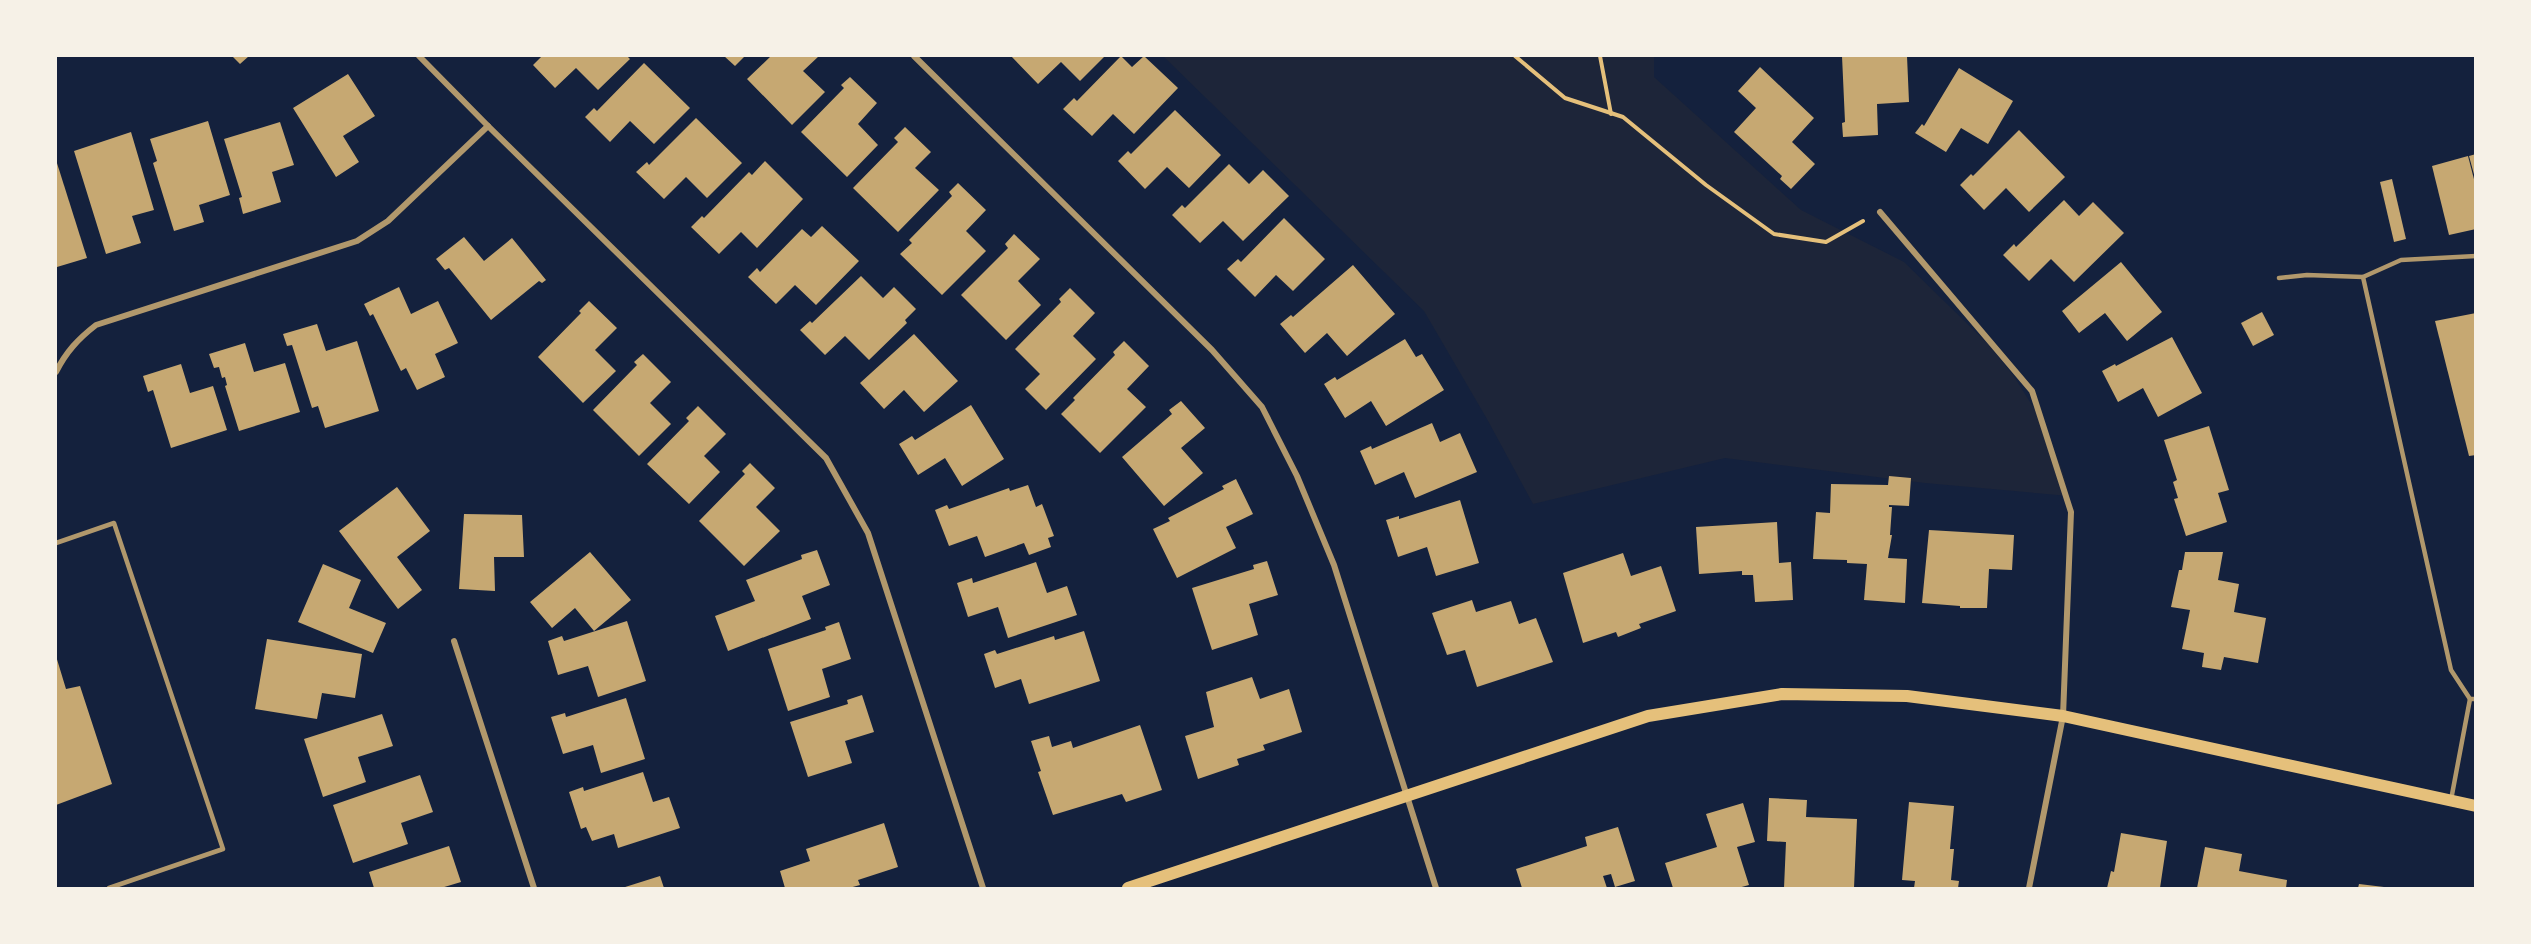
<svg xmlns="http://www.w3.org/2000/svg" width="2531" height="944" viewBox="0 0 2531 944" font-family="'Playfair Display',serif">
<style>
.green{fill:#1d2539}
.building{fill:#c6a872}
.lines{fill:none;stroke-linecap:round;stroke-linejoin:round}
.path{stroke:#e5c07b;stroke-width:4}
.service{stroke:#b1986c;stroke-width:4.5}
.minor{stroke:#b1986c;stroke-width:6}
.secondary{stroke:#e5c07b;stroke-width:12}
</style>
<rect width="100%" height="100%" fill="#14213d"/>
<!-- green -->
<polygon class="green" points="1163,56 1654,56 1654,77 1801,210 1904,262 1989,345 2013,375 2042,421 2063,472 2069,496 1925,483 1725,458 1533,504 1487,419 1424,311"/>
<!-- building -->
<g class="building">
<polygon points="232,56 249,56 240,64"/>
<polygon points="542,56 627,56 630,59 598,90 576,68 555,88 533,65"/>
<polygon points="724,56 745,56 735,66"/>
<polygon points="771,56 819,56 803,71 825,92 792,125 747,79"/>
<polygon points="1011,56 1105,56 1080,81 1061,62 1038,84"/>
<polygon points="1121,56 1132,67 1144,56 1178,88 1134,134 1113,114 1092,136 1063,109 1074,98 1077,101"/>
<polygon points="1842,56 1907,56 1909,102 1877,104 1878,135 1843,137 1842,123 1845,122"/>
<polygon points="644,63 690,108 654,144 630,121 610,142 585,117 594,108 597,111"/>
<polygon points="1760,67 1814,118 1792,142 1815,164 1791,189 1780,179 1782,176 1734,132 1756,108 1738,91"/>
<polygon points="1959,68 2013,101 1988,144 1961,128 1946,152 1915,133 1922,124 1924,126"/>
<polygon points="348,74 375,116 343,136 359,162 336,177 293,108"/>
<polygon points="850,77 877,103 858,124 878,145 847,177 801,132 844,88 841,85"/>
<polygon points="1175,110 1221,155 1189,188 1167,167 1145,189 1118,161 1128,151 1131,154"/>
<polygon points="696,118 742,163 707,198 686,177 664,199 636,172 647,162 649,165"/>
<polygon points="208,121 230,195 199,205 204,222 174,231 153,163 157,161 150,139"/>
<polygon points="280,122 294,165 272,172 281,202 243,214 239,198 242,197 224,139"/>
<polygon points="905,127 931,152 915,168 939,190 898,232 853,188 898,142 894,138"/>
<polygon points="2019,130 2065,177 2029,212 2006,188 1984,210 1960,185 1971,174 1973,176"/>
<polygon points="131,132 154,210 132,216 141,243 106,254 74,151"/>
<polygon points="2476,154 2476,177 2475,178 2469,156"/>
<polygon points="2468,156 2476,187 2476,229 2449,235 2432,166"/>
<polygon points="56,160 87,258 57,267 56,264"/>
<polygon points="765,161 803,199 757,248 741,232 719,254 691,227 702,216 704,218 749,172 752,175"/>
<polygon points="1229,164 1249,184 1263,170 1289,196 1243,241 1223,221 1200,243 1172,215 1182,205 1185,208"/>
<polygon points="2392,179 2406,239 2394,242 2380,182"/>
<polygon points="958,183 986,210 966,231 986,251 942,295 900,254 912,243 909,240 952,196 949,192"/>
<polygon points="2064,200 2079,216 2093,202 2124,233 2074,282 2051,259 2029,281 2003,255 2014,244 2016,247"/>
<polygon points="1284,218 1325,259 1293,291 1276,275 1255,297 1227,269 1238,259 1241,262"/>
<polygon points="822,226 859,261 816,305 795,285 776,304 748,277 757,268 760,272 802,229 811,237"/>
<polygon points="1014,234 1040,259 1018,281 1041,305 1006,340 961,295 1008,248 1005,244"/>
<polygon points="464,237 484,261 512,238 546,280 542,283 539,281 491,320 449,268 445,270 436,259"/>
<polygon points="2121,262 2162,312 2127,341 2105,313 2079,333 2062,311"/>
<polygon points="1353,265 1395,314 1347,356 1327,333 1305,353 1280,324 1291,315 1293,317"/>
<polygon points="861,276 883,298 894,287 916,309 905,320 907,323 869,360 845,336 825,355 800,330 810,321 812,323"/>
<polygon points="399,287 411,314 438,301 458,343 435,354 445,377 417,390 406,368 401,371 373,314 370,316 364,304"/>
<polygon points="1070,288 1095,313 1073,336 1096,359 1046,410 1025,389 1040,374 1015,349 1061,302 1059,299"/>
<polygon points="589,301 617,328 595,350 616,371 583,403 538,357 581,313 579,311"/>
<polygon points="2262,312 2274,335 2253,346 2241,323"/>
<polygon points="2476,313 2476,455 2469,456 2435,321"/>
<polygon points="317,324 326,351 357,341 379,411 325,428 318,406 312,408 292,345 287,346 283,334"/>
<polygon points="914,334 958,381 924,412 904,390 884,409 860,383"/>
<polygon points="2172,337 2202,393 2158,417 2143,388 2118,402 2102,371 2115,364 2116,366"/>
<polygon points="1405,339 1416,357 1422,354 1444,390 1386,426 1371,401 1345,418 1324,384 1335,377 1337,380"/>
<polygon points="1124,341 1149,366 1127,389 1146,407 1100,453 1061,414 1075,400 1073,398 1115,355 1113,352"/>
<polygon points="245,343 254,372 285,363 300,412 239,431 225,386 227,385 225,377 222,378 219,367 214,368 209,354"/>
<polygon points="643,354 671,382 650,403 671,424 639,456 593,410 637,365 634,362"/>
<polygon points="181,364 190,393 213,386 227,430 171,448 153,390 148,392 143,376"/>
<polygon points="1181,401 1205,428 1181,448 1203,473 1164,506 1122,457 1172,414 1169,410"/>
<polygon points="971,405 1004,459 962,486 945,458 918,475 899,444 912,436 915,440"/>
<polygon points="698,406 726,434 704,456 720,472 689,504 647,464 689,421 686,418"/>
<polygon points="1432,423 1440,442 1460,433 1477,472 1415,498 1404,472 1375,485 1360,451 1371,446 1372,449"/>
<polygon points="2209,426 2229,490 2218,493 2227,522 2186,536 2174,499 2178,498 2173,482 2177,480 2164,440"/>
<polygon points="750,463 775,488 756,507 780,531 744,566 699,521 745,474 742,471"/>
<polygon points="1889,476 1911,478 1909,506 1889,505 1889,507 1892,507 1890,535 1892,535 1888,558 1907,559 1905,603 1864,600 1867,564 1847,563 1847,560 1813,559 1816,512 1830,513 1831,484 1888,485"/>
<polygon points="1236,479 1253,514 1226,527 1236,548 1177,578 1153,529 1170,521 1168,518 1224,489 1222,486"/>
<polygon points="1028,485 1036,507 1042,504 1054,536 1048,538 1051,547 1029,555 1024,543 985,557 977,536 949,546 935,510 947,505 949,509 1009,488 1010,491"/>
<polygon points="397,487 430,531 397,557 422,590 398,609 339,531"/>
<polygon points="1460,500 1479,563 1436,576 1427,547 1398,557 1386,520 1399,516 1399,519"/>
<polygon points="464,514 522,515 524,557 494,557 495,591 459,589"/>
<polygon points="1777,522 1779,563 1791,562 1793,600 1755,602 1753,575 1742,575 1742,571 1699,574 1696,527"/>
<polygon points="1929,530 2014,535 2012,570 1989,569 1987,608 1960,608 1960,606 1922,603"/>
<polygon points="817,550 830,585 802,596 811,619 728,651 715,616 755,601 746,580 802,559 801,555"/>
<polygon points="590,552 631,600 594,631 575,608 552,628 530,602"/>
<polygon points="2185,552 2223,552 2218,580 2239,584 2234,612 2266,618 2258,663 2224,657 2221,670 2202,667 2204,653 2182,649 2190,610 2171,607 2179,570 2182,570"/>
<polygon points="1623,553 1631,576 1661,566 1676,611 1639,624 1641,628 1618,637 1616,632 1583,643 1563,573"/>
<polygon points="1267,561 1278,595 1249,604 1258,635 1212,650 1192,588 1254,569 1253,565"/>
<polygon points="1036,562 1047,593 1067,586 1077,615 1008,638 998,607 968,617 957,583 972,578 973,583"/>
<polygon points="323,564 361,580 349,608 386,623 373,653 298,622"/>
<polygon points="1472,600 1476,612 1511,601 1519,624 1536,618 1553,662 1477,687 1465,650 1447,655 1432,613"/>
<polygon points="627,621 646,681 598,697 588,666 558,675 548,641 562,636 564,641"/>
<polygon points="839,622 851,659 822,669 830,697 788,711 768,649 826,630 825,627"/>
<polygon points="1084,631 1100,681 1029,704 1021,679 995,688 984,654 995,650 997,654 1054,636 1055,640"/>
<polygon points="267,639 362,654 355,698 322,693 317,719 255,709"/>
<polygon points="56,656 66,689 80,686 112,784 56,805"/>
<polygon points="1252,677 1260,699 1289,689 1302,732 1263,745 1265,750 1237,759 1239,765 1198,779 1185,736 1214,727 1206,692"/>
<polygon points="862,695 874,732 845,741 852,763 808,777 790,722 848,704 847,700"/>
<polygon points="626,698 645,759 601,773 593,745 563,754 551,717 565,713 566,717"/>
<polygon points="382,714 393,746 358,757 366,782 323,797 304,739"/>
<polygon points="1140,725 1162,790 1126,802 1122,794 1053,815 1038,772 1041,771 1031,741 1049,736 1052,747 1071,741 1073,748"/>
<polygon points="643,772 653,802 669,797 680,828 618,848 614,834 592,841 586,827 581,829 569,792 583,787 584,791"/>
<polygon points="420,775 433,812 401,823 408,844 353,863 333,805"/>
<polygon points="1769,798 1807,800 1806,817 1857,819 1854,888 1784,888 1786,842 1767,841"/>
<polygon points="1909,802 1954,806 1950,849 1954,849 1951,880 1959,881 1958,888 1914,888 1915,881 1902,880"/>
<polygon points="1743,803 1755,842 1737,847 1749,885 1738,888 1673,888 1665,863 1717,847 1706,814"/>
<polygon points="884,823 898,867 858,880 860,885 849,888 785,888 780,871 810,861 806,849"/>
<polygon points="1618,827 1635,881 1615,887 1611,874 1603,876 1607,888 1522,888 1516,869 1587,846 1585,837"/>
<polygon points="2121,833 2167,841 2160,888 2107,888 2111,871 2114,872"/>
<polygon points="449,846 461,882 441,888 374,888 369,872"/>
<polygon points="2205,847 2242,854 2239,871 2287,880 2286,888 2197,888"/>
<polygon points="660,876 664,888 622,888"/>
<polygon points="2359,884 2384,887 2384,888 2358,888"/>
</g>
<g class="lines">
<!-- path -->
<g class="path">
<polyline points="1515,56 1565,98 1623,117 1706,185 1774,234 1826,242 1863,221"/>
<polyline points="1600,56 1611,114"/>
</g>
<!-- service -->
<g class="service">
<polyline points="2363,277 2451,670 2470,699"/>
<polyline points="2279,278 2307,275 2363,277 2401,260 2476,256"/>
<polyline points="56,543 114,523 223,849 109,888"/>
<polyline points="2451,800 2470,699 2476,699"/>
</g>
<!-- minor -->
<g class="minor">
<polyline points="419,56 488,126 826,458 868,533 983,888"/>
<polyline points="914,56 1212,350 1262,407 1297,476 1334,565 1436,888"/>
<polyline points="1880,212 2032,391 2071,512 2063,716 2029,888"/>
<path d="M56,372C66,352 78,339 96,325L357,241L388,221L488,126"/>
<polyline points="454,641 534,888"/>
</g>
<!-- secondary -->
<polyline class="secondary" points="1128,888 1648,716 1782,694 1907,696 2063,716 2476,806"/>
</g>
<!-- border -->
<rect width="2531" height="944" fill="none" stroke="#f6f1e7" stroke-width="114"/>
</svg>
